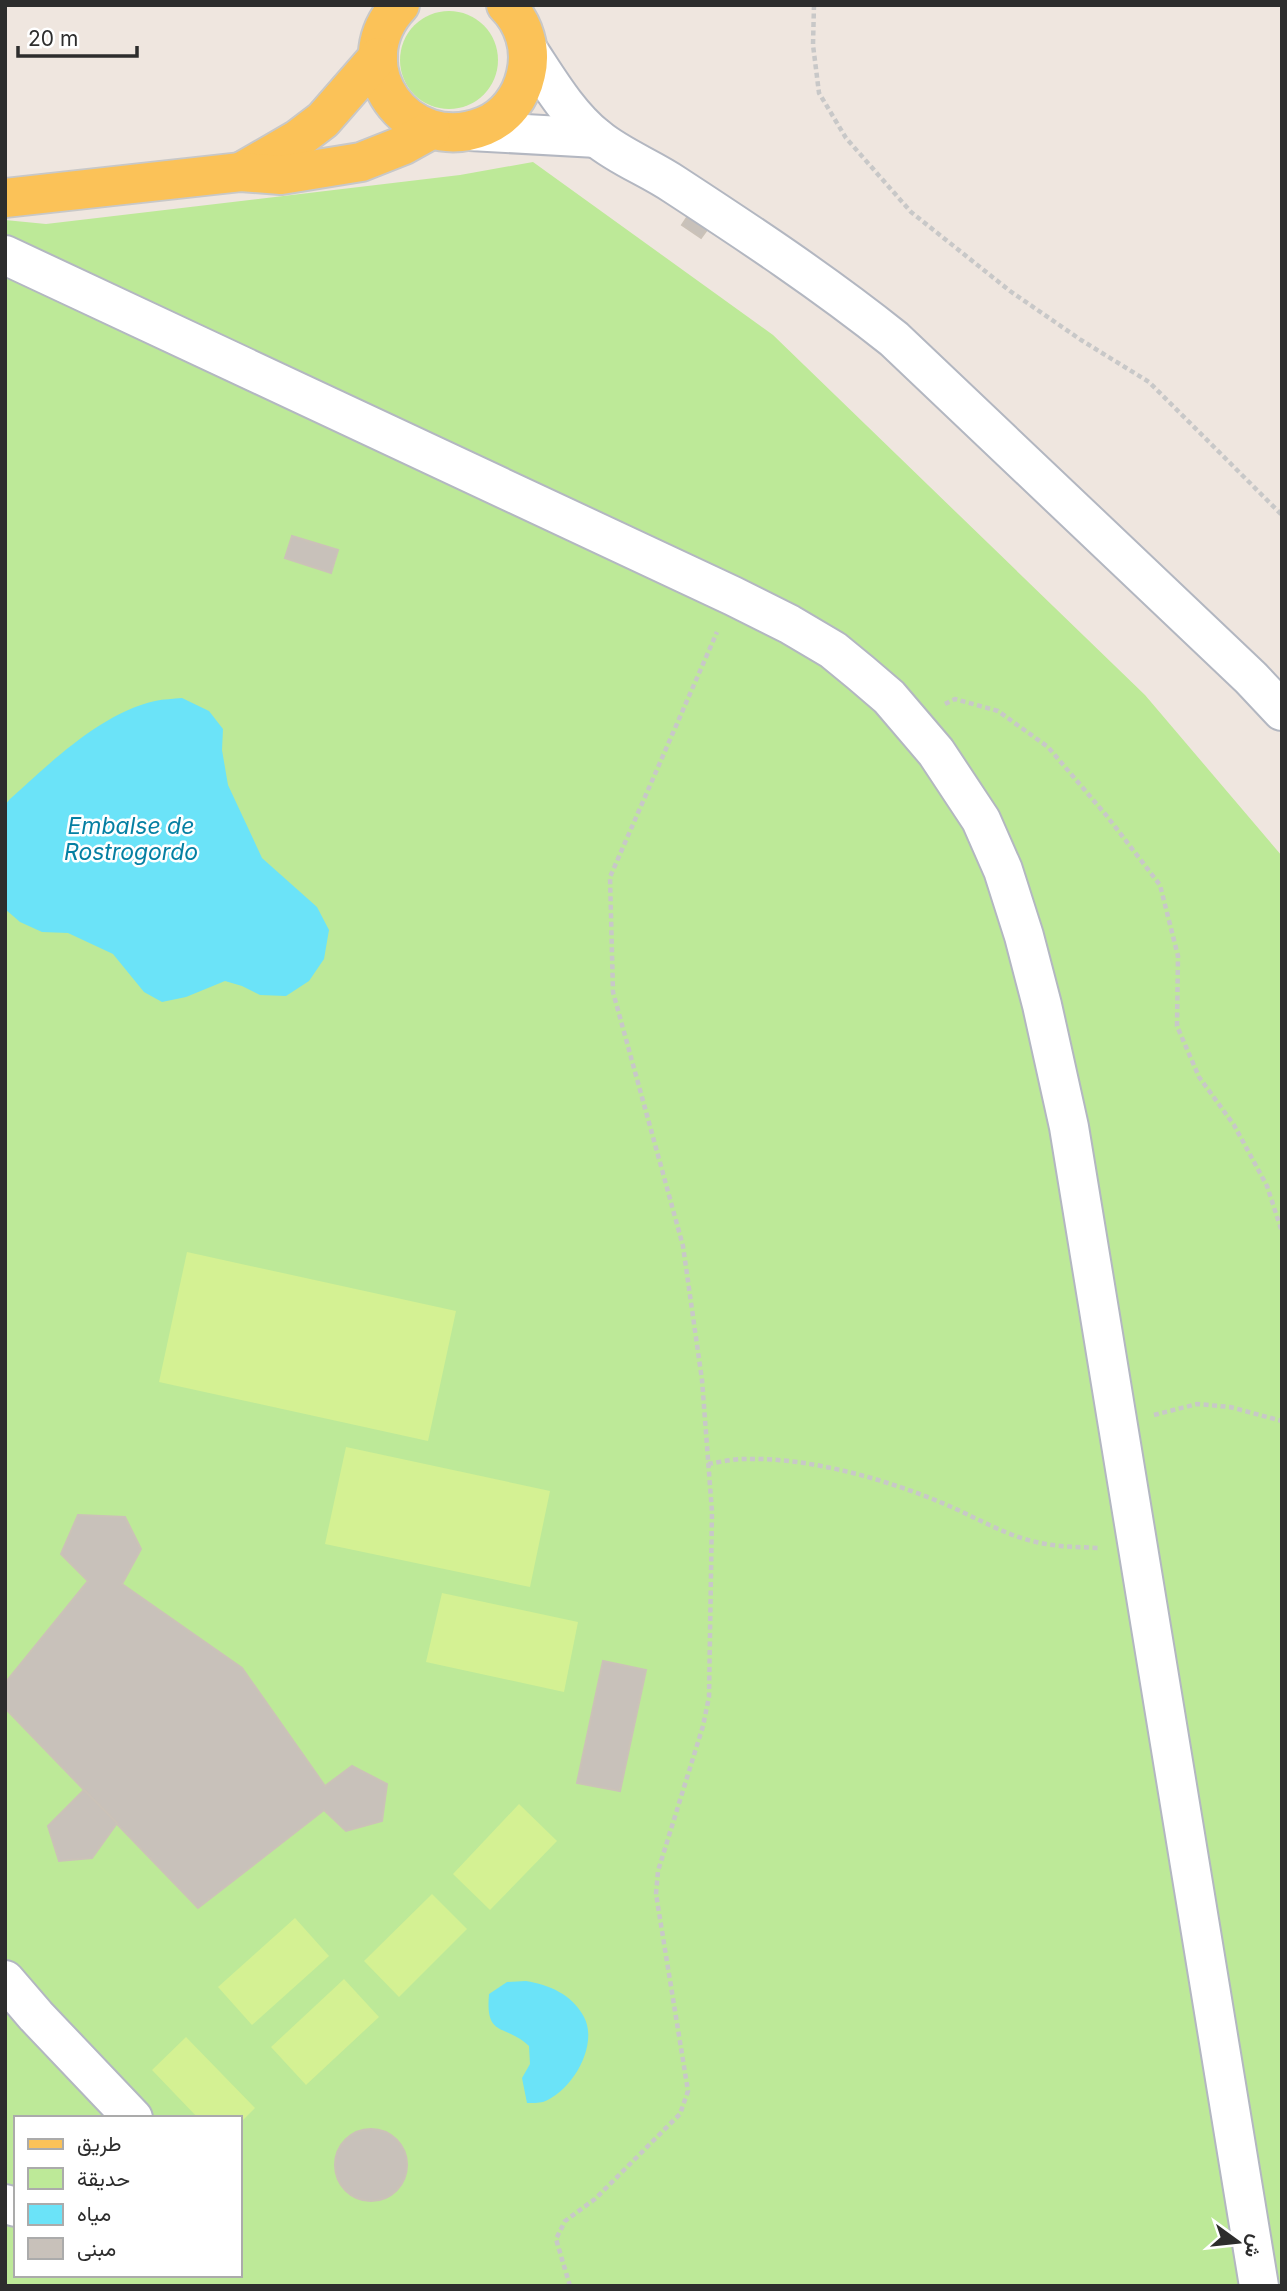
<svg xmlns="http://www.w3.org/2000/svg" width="1287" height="2291" viewBox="0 0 1287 2291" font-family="Inter,Vazirmatn,sans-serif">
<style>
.green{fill:#bde998;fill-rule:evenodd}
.pitch{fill:#d4f193}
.water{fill:#6be3f8}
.building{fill:#c8c1ba;stroke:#cbc2b8;stroke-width:2}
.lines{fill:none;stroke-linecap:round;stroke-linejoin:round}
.minor-casing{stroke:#b3b7c1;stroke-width:42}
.major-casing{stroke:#c8c8c8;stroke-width:42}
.path{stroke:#c8c8c8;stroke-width:4.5;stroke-dasharray:5 3.5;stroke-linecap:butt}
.minor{stroke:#fff;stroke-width:38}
.major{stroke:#fbc258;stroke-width:38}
.labels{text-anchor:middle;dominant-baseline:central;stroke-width:5;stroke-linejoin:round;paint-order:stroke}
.water-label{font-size:23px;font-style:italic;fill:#047fa2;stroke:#fff}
</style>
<rect width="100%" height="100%" fill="#efe6df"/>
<!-- green -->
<g class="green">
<circle cx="449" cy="60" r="49"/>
<path d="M533,162L773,335L1145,695L1282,856V2286H5V220L46,224L460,175ZM16,2118H240V2275H16Z"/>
</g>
<!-- pitch -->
<g class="pitch">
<polygon points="187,1252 456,1311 428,1441 159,1382"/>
<polygon points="346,1447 550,1491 530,1587 325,1544"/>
<polygon points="442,1593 578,1622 564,1692 426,1662"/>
<polygon points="519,1804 557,1841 490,1910 453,1874"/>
<polygon points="432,1894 467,1929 399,1997 364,1961"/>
<polygon points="295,1918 329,1956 252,2025 218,1987"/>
<polygon points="344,1979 379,2017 306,2085 271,2047"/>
<polygon points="186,2037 255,2108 240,2123 240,2118 198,2118 152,2070"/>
</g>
<!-- water -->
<g class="water">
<path d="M182,698L209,711L223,729L222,750L228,785L262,858L317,907L329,930L324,959L309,981L286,996L260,995L242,986L225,981L186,997L162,1002L144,992L113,954L68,933L42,932L20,922L5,909V805L10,799C50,763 101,713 155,701C164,699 173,699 182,698Z"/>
<path d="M526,1981C549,1985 572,1994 584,2017C599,2045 572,2092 543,2102C539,2103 532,2103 527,2103L522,2078L530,2064L529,2046C505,2023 485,2039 489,1994L507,1982Z"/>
</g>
<!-- building -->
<g class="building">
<polygon points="690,213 709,227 701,238 682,225"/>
<polygon points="292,536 338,550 331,573 285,558"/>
<polygon points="78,1515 125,1517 141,1549 122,1584 242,1668 325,1786 352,1766 387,1784 382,1821 346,1831 324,1810 198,1908 5,1708 5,1683 88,1581 61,1554"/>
<polygon points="603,1661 646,1670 620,1791 577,1783"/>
<polygon points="84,1790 117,1823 92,1858 59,1861 48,1826"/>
<circle cx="371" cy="2165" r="36"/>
</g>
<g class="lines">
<!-- minor casing -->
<g class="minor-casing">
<g id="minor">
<path d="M528,50C548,80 568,115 597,138C620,157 650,168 675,185C750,234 824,283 894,339L1251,678L1282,711"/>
<polyline points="470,131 597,138"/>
<polyline points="5,255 733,596 789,624 833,650 861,673 889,697 936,752 981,820 1003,870 1024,936 1042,1005 1069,1127 1259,2286"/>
<polyline points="5,1980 36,2016 133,2118"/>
<polyline points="5,2204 16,2207"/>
</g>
</g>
<!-- major casing -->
<g class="major-casing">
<g id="major">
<path d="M400,5C342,66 407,157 484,126C506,117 521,97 526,74C532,49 524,23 506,5"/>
<polyline points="241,172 298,139 323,120 378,57"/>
<polyline points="5,198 241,172 281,175 361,162 404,145 431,130"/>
</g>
</g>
<!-- path -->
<g class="path">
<polyline points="814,5 813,45 819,93 846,138 911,212 1010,291 1081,340 1149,382 1282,515"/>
<polyline points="945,704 955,699 998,711 1048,747 1106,815 1160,885 1178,956 1177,1026 1199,1077 1234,1125 1267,1186 1282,1232"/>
<polyline points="1154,1415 1197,1404 1230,1407 1282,1421"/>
<path d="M708,1464C720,1462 733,1459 745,1459C809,1457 889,1480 947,1505C977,1518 1005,1535 1036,1542C1057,1547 1078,1547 1100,1548"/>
<polyline points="570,2286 556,2239 565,2221 595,2199 680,2114 688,2091 656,1894 658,1871 703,1726 709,1697 712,1512 702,1380 683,1246 613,992 610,877 717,632"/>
</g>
<!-- minor -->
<use href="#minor" class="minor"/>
<!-- major -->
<use href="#major" class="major"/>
</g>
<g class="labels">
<!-- water labels -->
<g class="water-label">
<text x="131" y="826">Embalse de<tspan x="131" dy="26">Rostrogordo</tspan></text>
</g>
</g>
<!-- border -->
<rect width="1287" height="2291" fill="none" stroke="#2d2d2d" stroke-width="14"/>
<!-- legend -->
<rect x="14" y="2116" width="228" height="161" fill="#ffffff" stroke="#ababab" stroke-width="2"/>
<rect x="28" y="2139" width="35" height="10" fill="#fbc258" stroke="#ababab" stroke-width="2"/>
<text x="77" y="2151" font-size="21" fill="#2d2d2d">طريق</text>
<rect x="28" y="2168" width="35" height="21" fill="#bde998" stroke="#ababab" stroke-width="2"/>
<text x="77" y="2186" font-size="21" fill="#2d2d2d">حديقة</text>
<rect x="28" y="2204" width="35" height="21" fill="#6be3f8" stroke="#ababab" stroke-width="2"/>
<text x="77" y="2221" font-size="21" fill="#2d2d2d">مياه</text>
<rect x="28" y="2238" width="35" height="21" fill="#c8c1ba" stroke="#ababab" stroke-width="2"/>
<text x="77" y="2256" font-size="21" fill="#2d2d2d">مبنى</text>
<!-- north arrow -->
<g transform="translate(1238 2242) rotate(105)" stroke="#ffffff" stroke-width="5" paint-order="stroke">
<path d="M0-5L12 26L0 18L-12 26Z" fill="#2d2d2d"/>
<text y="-10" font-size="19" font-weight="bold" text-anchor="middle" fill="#2d2d2d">ش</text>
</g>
<!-- scale -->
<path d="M18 46v10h119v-10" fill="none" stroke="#2d2d2d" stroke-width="3.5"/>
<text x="28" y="46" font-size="21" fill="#2d2d2d" stroke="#ffffff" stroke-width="5" paint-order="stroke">20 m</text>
</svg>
